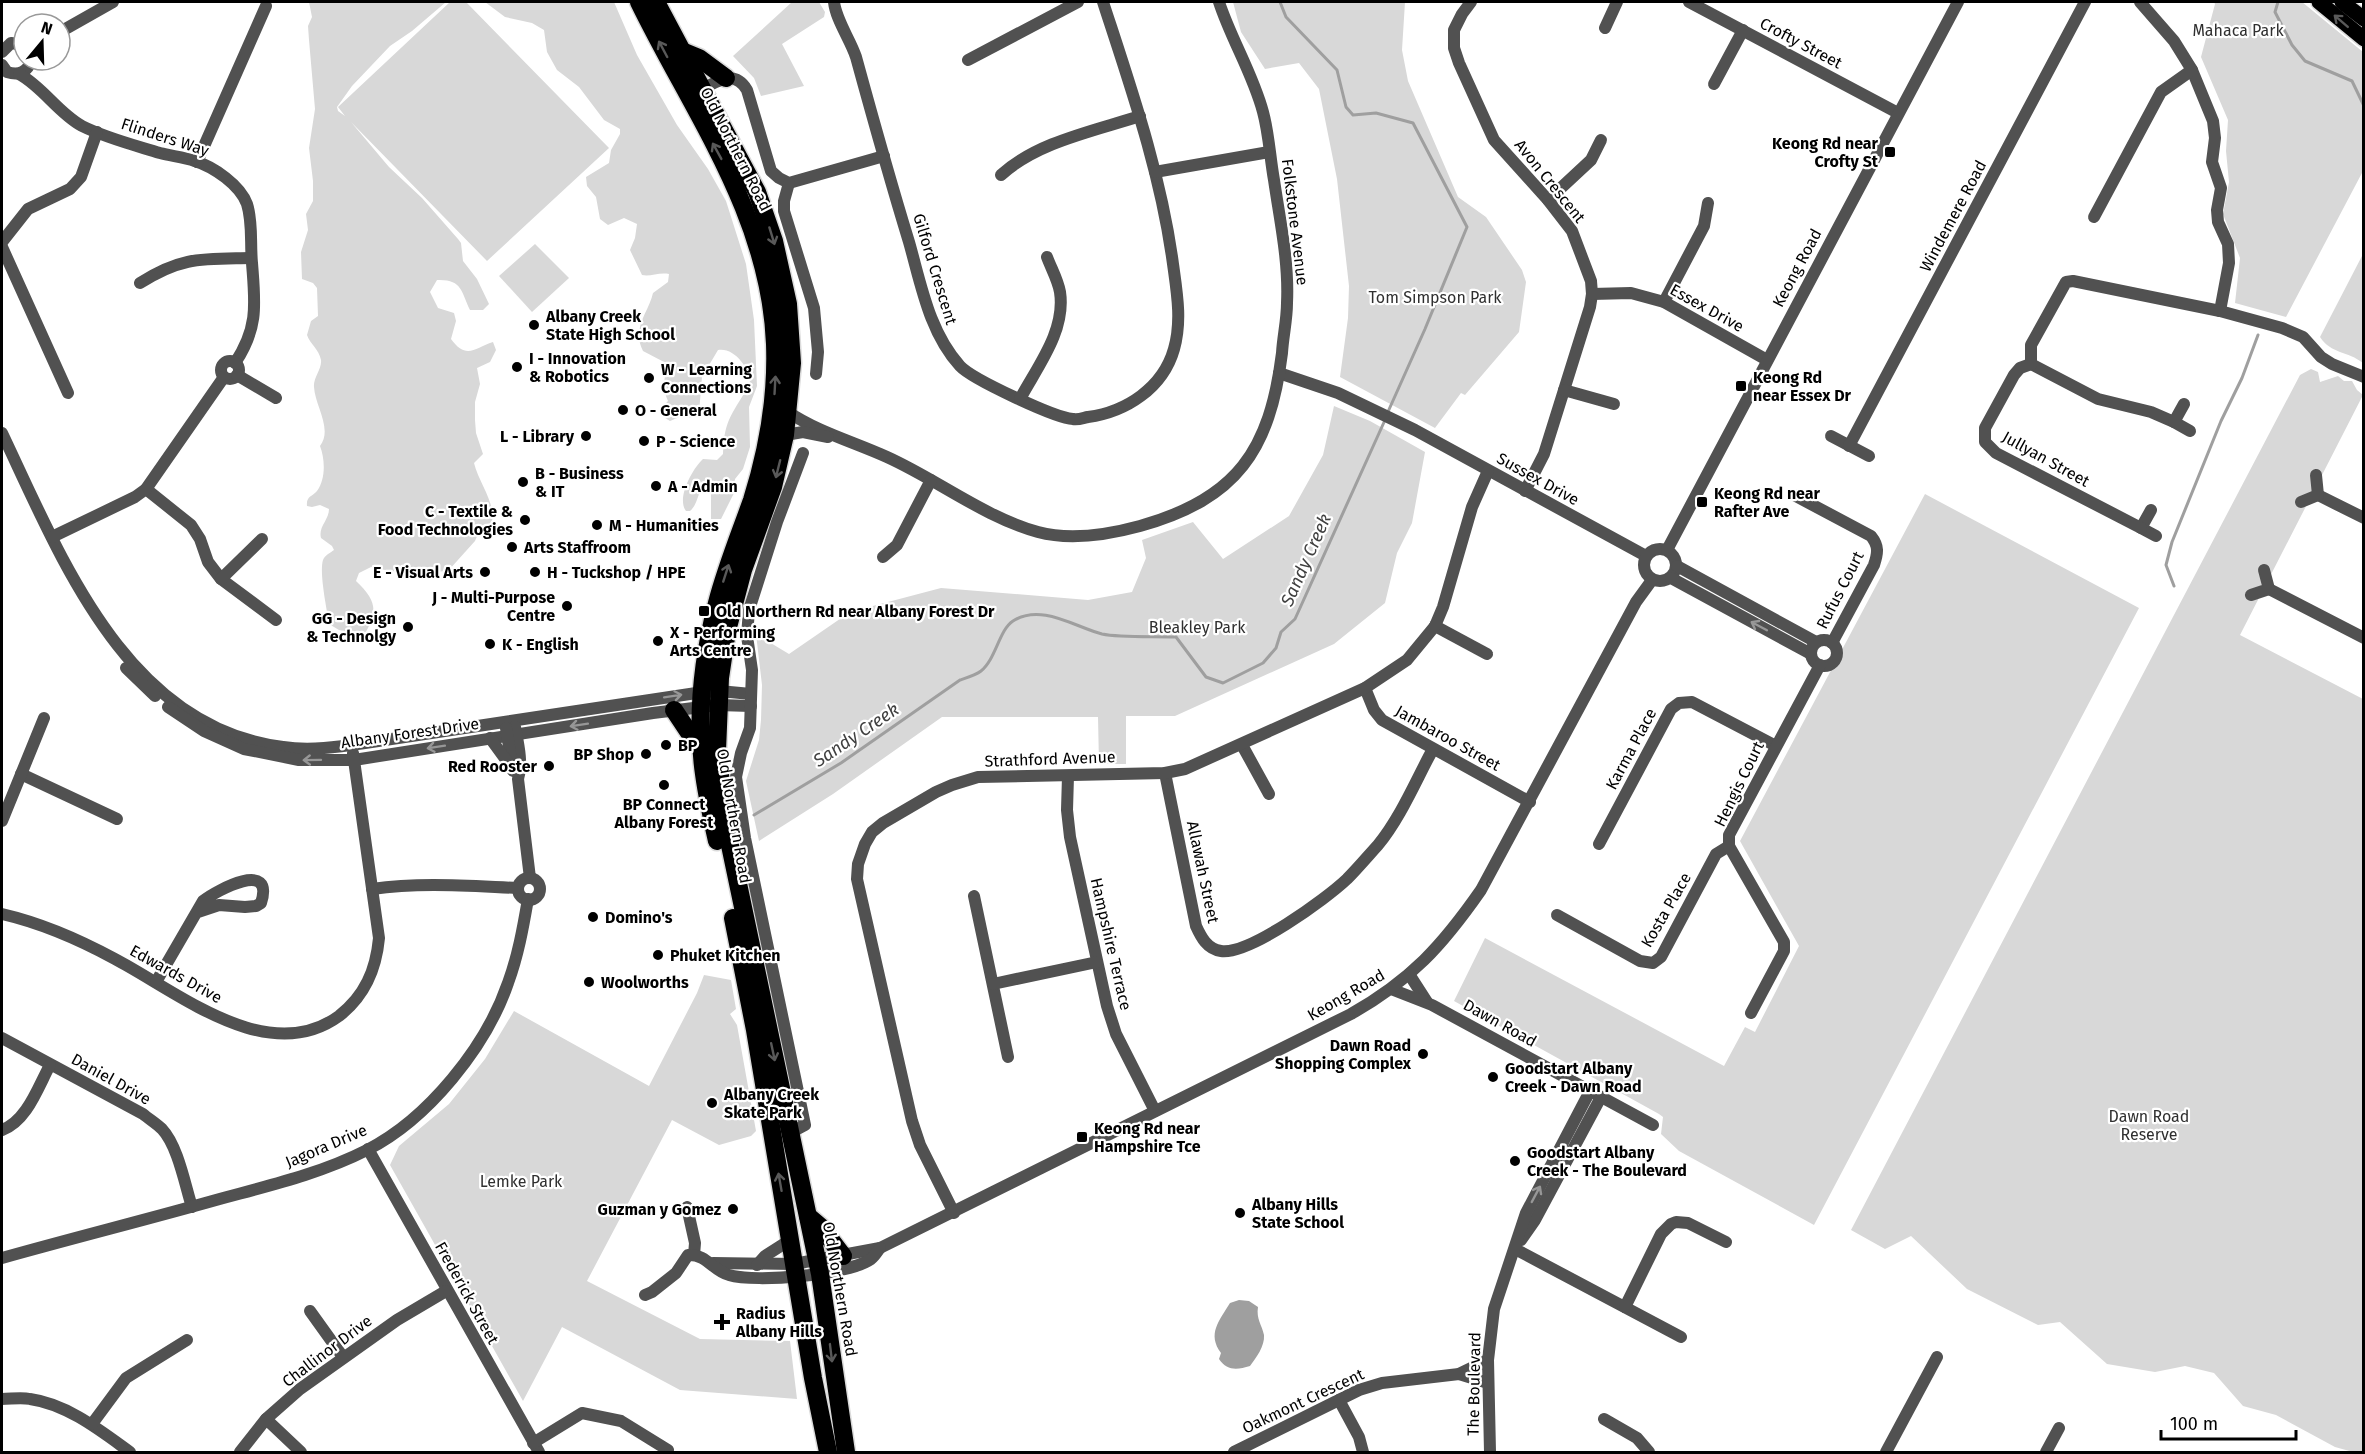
<svg xmlns="http://www.w3.org/2000/svg" width="2365" height="1454" viewBox="0 0 2365 1454" font-family="'Fira Sans',sans-serif">
<style>
.green{fill:#d8d8d8}
.water{fill:#9f9f9f}
.lines{fill:none;stroke-linecap:round;stroke-linejoin:round}
.stream{stroke:#9f9f9f;stroke-width:3}
.major-casing{stroke:#dbdbdb;stroke-width:18}
.highway-casing{stroke:#dbdbdb;stroke-width:21}
.minor{stroke:#515151;stroke-width:12}
.major{stroke:#000;stroke-width:15}
.highway{stroke:#000;stroke-width:18}
.oneway{stroke:#595959}
.oneway2{stroke:#979797}
.poi-dot{fill:#000;stroke:#fff;stroke-width:2}
.labels{text-anchor:middle;dominant-baseline:central;stroke-width:4.5;stroke-linejoin:round;paint-order:stroke}
.park-label{font-size:16px;fill:#2f2f2f;stroke:#fff}
.street-label{font-size:16px;fill:#000;stroke:#fff}
.poi-label{font-size:16px;font-weight:bold;fill:#000;stroke:#fff;text-anchor:start}
.water-label{font-size:18px;font-style:italic;fill:#404040;stroke:#fff}
</style>
<rect width="100%" height="100%" fill="#fff"/>
<!-- green -->
<g class="green">
<path d="M309,2H446L412,31L390,46L352,86L337,107L338,111L345,116L338,107L450,2H466L609,148L487,261L351,122L389,167L422,198L458,239L461,243L463,261L477,279L489,304L483,310H470C461,291 462,279 437,280L430,292L438,308L454,313L456,321L451,339C466,360 475,348 493,342L496,350L490,362L477,368L480,384L475,402V420L476,433L483,454L474,463C479,484 498,505 491,526L479,532L475,541L448,571C422,573 397,574 371,567L359,573L356,581C376,600 379,611 364,635L339,630L329,624C327,609 319,573 323,560C325,555 330,553 334,550L332,546L321,538C318,527 329,520 329,509L320,505L312,507L307,506C306,496 312,497 317,491C326,479 325,459 320,446C333,429 315,406 314,387C313,378 322,369 321,360C319,349 310,344 307,335L311,321L318,316L317,288L313,283L302,279L301,252L308,230L306,214L313,201V181L309,148L315,109L309,40L308,26L312,17Z"/>
<path d="M485,2H614L637,55L677,125L708,169L726,201L746,264L754,320L757,386L749,407L750,447L743,469L735,479L734,493L721,519H711V488L707,485C696,491 699,504 690,511H686C676,498 693,468 703,459L717,460L723,454C724,417 734,413 750,383C750,368 734,347 718,350L702,377L699,413L692,418L682,416L670,421L662,416V407L668,401C660,383 668,376 664,362L643,351C631,328 649,312 653,293L668,282L669,274C659,272 650,277 642,275L630,250L635,238L637,224L624,218L608,225L600,219L596,197L587,186L586,177L609,163L611,150L620,134V129L604,120L579,87L557,70L547,52L544,30L532,23L505,17Z"/>
<polygon points="792,2 819,2 825,12 824,17 782,44 804,86 761,96 754,78 733,56"/>
<polygon points="1233,2 1405,2 1402,50 1408,81 1458,197 1486,217 1522,270 1526,282 1519,332 1465,395 1461,393 1435,428 1340,377 1348,318 1349,286 1337,179 1319,89 1299,63 1265,69 1241,32"/>
<polygon points="2214,2 2302,2 2363,52 2363,171 2286,317 2235,303 2240,258 2223,214 2229,182 2226,151 2228,120 2201,57 2215,4"/>
<polygon points="535,244 569,278 532,312 499,276"/>
<path d="M2363,254V363C2348,351 2331,354 2320,337Z"/>
<polygon points="2311,369 2318,372 2320,382 2338,376 2344,381 2352,381 2357,390 2363,395 2240,635 2363,699 2363,1452 2353,1452 2335,1447 2276,1415 2243,1406 2214,1373 2185,1366 2155,1372 2107,1364 2060,1322 2038,1325 1967,1289 1911,1236 1885,1249 1851,1230 2300,375"/>
<polygon points="1334,406 1370,421 1425,452 1412,523 1397,553 1385,603 1334,644 1175,716 1126,716 1126,764 1099,764 1098,717 942,717 833,794 759,841 746,781 759,740 761,720 762,685 756,634 789,654 850,612 941,588 1088,600 1132,592 1146,558 1142,540 1193,522 1223,559 1289,516 1323,455"/>
<polygon points="1925,494 2139,608 1814,1225 1679,1151 1661,1134 1663,1117 1659,1114 1454,1001 1485,938 1724,1066 1745,1027 1755,1032 1799,946 1740,841"/>
<polygon points="704,975 731,980 736,1009 730,1014 737,1025 756,1131 751,1136 719,1145 672,1120 587,1281 700,1339 790,1341 797,1399 680,1390 562,1327 523,1401 390,1165 399,1146 449,1104 485,1059 514,1011 649,1086 697,993"/>
</g>
<!-- water -->
<path class="water" d="M1239,1300L1249,1301L1258,1307C1256,1319 1262,1325 1264,1335C1265,1346 1256,1358 1250,1366C1237,1370 1227,1371 1219,1359L1221,1353C1207,1334 1219,1321 1230,1303Z"/>
<g class="lines">
<!-- stream -->
<g class="stream">
<polyline points="1280,2 1286,17 1337,70 1346,107 1353,115 1376,113 1413,123 1467,227 1425,329 1387,414"/>
<polyline points="2278,2 2275,12 2292,45 2305,61 2352,81 2364,106"/>
<polyline points="2174,586 2166,565 2172,542 2221,421 2242,378 2258,335"/>
<path d="M754,815L841,763L960,680C966,678 976,675 981,671C996,659 999,630 1013,621C1041,603 1075,627 1102,634C1121,638 1155,636 1176,637L1206,677L1223,683L1263,663L1276,648L1281,632L1295,619L1385,420"/>
</g>
<!-- major casing -->
<g class="major-casing">
<g id="major">
<polyline points="2319,2 2364,39"/>
<polyline points="2342,2 2364,19"/>
</g>
</g>
<!-- highway casing -->
<g class="highway-casing">
<g id="highway">
<path d="M639,2C693,113 770,215 775,344C777,397 768,449 752,500C740,534 726,568 717,603C703,657 696,718 704,774C707,796 712,819 717,841"/>
<polyline points="656,2 757,192 774,241 788,304 792,363 785,435 773,487 743,570 727,631 720,678 717,751 727,831 820,1274 846,1452"/>
<polyline points="682,51 699,58 726,78"/>
<polyline points="674,710 690,734 701,739"/>
<polyline points="733,918 755,1030 813,1378 828,1452"/>
<polyline points="808,1216 821,1227 843,1256"/>
</g>
</g>
<!-- minor -->
<g class="minor">
<path d="M834,2C836,20 850,39 856,57C873,119 890,180 909,242C921,284 929,332 960,366C972,379 1055,418 1073,419C1078,420 1083,418 1088,417C1126,412 1163,388 1174,349C1182,321 1177,293 1173,264C1161,174 1131,88 1103,2"/>
<polyline points="1471,2 1462,14 1454,30 1454,48 1459,63 1494,140 1548,200 1572,231 1591,281 1592,294 1590,307 1544,454 1525,491"/>
<polyline points="1689,2 1898,113"/>
<polyline points="2140,2 2174,41 2192,70 2213,121 2215,138 2212,162 2221,188 2217,210 2218,222 2228,244 2229,263 2220,311"/>
<polyline points="1605,28 1617,2"/>
<polyline points="60,32 113,2"/>
<polyline points="2,52 11,43 24,45"/>
<polyline points="968,60 1078,2"/>
<path d="M2,65L7,72C19,76 28,72 31,60"/>
<path d="M19,74C43,87 58,113 82,126C106,138 134,145 160,153C171,156 184,157 195,161C214,167 240,185 247,204C253,223 250,243 252,263C255,303 259,327 235,363"/>
<polyline points="1714,84 1743,30"/>
<path d="M698,92C715,82 734,68 747,90L771,171L779,178L789,183L884,156"/>
<polyline points="197,162 266,6"/>
<polyline points="1155,172 1269,152"/>
<path d="M1001,175C1037,142 1094,131 1140,116"/>
<polyline points="789,183 784,201 784,211 814,308 818,352 816,374"/>
<polyline points="1548,200 1591,160 1601,140"/>
<polyline points="2094,217 2161,92 2192,70"/>
<polyline points="2,242 28,209 70,189 81,177 97,132"/>
<polyline points="2,247 68,393"/>
<path d="M140,283C182,256 203,259 251,258"/>
<polyline points="1592,294 1631,293 1664,302 1767,360"/>
<polyline points="1664,302 1704,226 1708,203"/>
<circle cx="230" cy="370" r="9"/>
<polyline points="2031,364 2098,399 2151,412 2174,422"/>
<polyline points="1279,373 1338,393 1415,430 1646,556"/>
<polyline points="237,375 276,398"/>
<polyline points="1564,390 1614,404"/>
<path d="M1020,399C1037,367 1066,331 1060,292C1058,280 1051,268 1047,257"/>
<polyline points="2184,404 2174,422 2190,431"/>
<path d="M788,412C818,432 854,442 887,457C938,480 984,517 1038,532C1071,541 1107,535 1140,526C1237,499 1270,450 1282,353C1283,336 1287,320 1287,303C1289,262 1280,221 1274,180C1270,158 1269,134 1263,112C1253,74 1231,39 1219,2"/>
<path d="M2,433C61,557 126,728 283,747C310,751 338,747 365,743L703,692L719,691L751,694"/>
<polyline points="785,435 803,432 828,437"/>
<polyline points="1831,436 1869,456"/>
<polyline points="1849,446 2085,2"/>
<polyline points="146,489 191,525 200,539 208,562 221,579 276,620"/>
<path d="M1792,494L1871,536C1879,546 1878,553 1874,565L1832,643"/>
<polyline points="2318,495 2364,518"/>
<polyline points="2301,502 2318,495 2316,475"/>
<polyline points="2151,510 2141,528 2156,536"/>
<polyline points="2141,528 1996,453 1985,442 1985,428 2014,375 2020,368 2031,364 2031,345 2066,282 2073,281 2220,311 2282,328 2303,337 2321,357 2332,364 2364,377"/>
<polyline points="52,537 135,497 146,489 224,377"/>
<circle cx="1660" cy="565" r="16"/>
<polyline points="1667,550 1958,2"/>
<polyline points="883,557 897,545 931,480"/>
<polyline points="1677,566 1816,642"/>
<polyline points="1671,578 1811,654"/>
<polyline points="221,579 262,539"/>
<polyline points="2269,589 2364,638"/>
<polyline points="2251,595 2269,589 2264,570"/>
<polyline points="1435,626 1487,654"/>
<circle cx="1824" cy="653" r="13"/>
<polyline points="126,668 155,696"/>
<polyline points="1365,688 1374,710 1382,720 1530,802"/>
<polyline points="168,707 204,731 244,749 299,760 354,760 653,713 718,705 751,706"/>
<path d="M515,727C518,743 523,763 518,779L530,878"/>
<polyline points="506,728 513,771"/>
<polyline points="490,738 512,768"/>
<polyline points="1242,745 1269,794"/>
<path d="M1165,773L1196,926C1201,937 1207,949 1221,951C1249,955 1326,899 1347,879C1358,868 1368,856 1378,845C1401,817 1416,780 1433,749"/>
<polyline points="21,774 117,819"/>
<polyline points="1068,776 1067,810 1070,837 1107,1006 1116,1034 1155,1111"/>
<polyline points="2,821 44,718"/>
<polyline points="1599,844 1671,709 1679,703 1692,702 1776,746"/>
<circle cx="529" cy="889" r="11"/>
<path d="M372,889C421,882 469,886 518,888"/>
<polyline points="974,896 1008,1057"/>
<path d="M2,914C41,923 80,940 115,959C178,992 268,1068 339,1016C365,996 376,970 379,938L353,753"/>
<polyline points="1557,915 1640,961 1653,963 1661,957 1716,854 1729,846"/>
<polyline points="1409,974 1427,1002"/>
<path d="M156,982L203,901C217,890 275,859 261,903L256,906L245,907L219,905L198,912"/>
<polyline points="993,984 1097,962"/>
<polyline points="1391,989 1432,1005 1653,1125"/>
<polyline points="1751,1013 1784,951 1784,942 1729,846 1729,835 1820,665"/>
<path d="M2,1038L143,1114C149,1119 157,1124 162,1129C178,1146 185,1185 192,1207"/>
<path d="M2,1130C27,1121 38,1087 50,1065"/>
<polyline points="790,1133 805,1125 745,838 736,777 741,753 750,728 752,670 747,636 749,610 777,522 803,453"/>
<polyline points="368,1149 539,1452"/>
<polyline points="687,1207 695,1243 694,1255"/>
<polyline points="954,1213 920,1145 912,1121 857,879 858,864 865,844 872,832 883,823 936,792 952,785 978,777 1165,773 1185,769 1365,688 1407,660 1435,626 1443,607 1472,507 1488,471"/>
<polyline points="1521,1240 1535,1220 1601,1097"/>
<polyline points="1515,1249 1681,1337"/>
<path d="M2,1258C73,1238 145,1220 216,1200C267,1186 320,1174 367,1150C428,1119 486,1047 508,983C518,956 523,928 528,899"/>
<path d="M713,1263L794,1264L880,1248L1351,1014C1411,980 1442,946 1481,890L1636,602L1652,580"/>
<polyline points="757,1265 765,1256 790,1240"/>
<path d="M645,1295L652,1292L676,1273L688,1255C707,1254 713,1271 729,1275C756,1283 848,1275 871,1259C875,1256 877,1252 880,1248"/>
<polyline points="1625,1307 1661,1234 1671,1224 1676,1222 1688,1223 1726,1242"/>
<polyline points="310,1311 343,1357"/>
<polyline points="1459,1374 1488,1383"/>
<path d="M2,1399C11,1399 21,1397 30,1399C67,1404 101,1431 130,1452"/>
<polyline points="1339,1400 1359,1437 1363,1452"/>
<polyline points="266,1419 301,1452"/>
<polyline points="1604,1419 1637,1438 1649,1452"/>
<polyline points="92,1424 126,1378 187,1340"/>
<polyline points="533,1443 582,1413 621,1421 668,1450"/>
<polyline points="240,1452 266,1419 300,1389 397,1320 446,1291"/>
<polyline points="1234,1452 1359,1390 1382,1383 1459,1374 1488,1360"/>
<polyline points="1490,1452 1488,1360 1494,1309 1526,1213 1590,1091"/>
<polyline points="1886,1452 1937,1357"/>
<polyline points="2046,1452 2059,1428"/>
</g>
<!-- major -->
<use href="#major" class="major"/>
<!-- highway -->
<use href="#highway" class="highway"/>
</g>
<!-- one-way arrows -->
<defs><path id="oneway-shaft" d="M-6 0H5M1.5-3L5.5 0L1.5 3" fill="none" stroke-width="1.6" stroke-linecap="round" stroke-linejoin="round" transform="scale(1.5)"/></defs>
<g class="oneway">
<use href="#oneway-shaft" transform="translate(2341 21) rotate(-139)"/>
<use href="#oneway-shaft" transform="translate(663 49) rotate(-118)"/>
<use href="#oneway-shaft" transform="translate(717 151) rotate(-119)"/>
<use href="#oneway-shaft" transform="translate(772 236) rotate(73)"/>
<use href="#oneway-shaft" transform="translate(775 385) rotate(-87)"/>
<use href="#oneway-shaft" transform="translate(778 469) rotate(104)"/>
<use href="#oneway-shaft" transform="translate(726 573) rotate(-72)"/>
<use href="#oneway-shaft" transform="translate(773 1052) rotate(78)"/>
<use href="#oneway-shaft" transform="translate(780 1182) rotate(-100)"/>
<use href="#oneway-shaft" transform="translate(831 1353) rotate(83)"/>
</g>
<g class="oneway2">
<use href="#oneway-shaft" transform="translate(1759 626) rotate(-152)"/>
<use href="#oneway-shaft" transform="translate(673 696) rotate(-9)"/>
<use href="#oneway-shaft" transform="translate(579 725) rotate(171)"/>
<use href="#oneway-shaft" transform="translate(436 747) rotate(171)"/>
<use href="#oneway-shaft" transform="translate(312 760) rotate(179)"/>
<use href="#oneway-shaft" transform="translate(1536 1194) rotate(-62)"/>
</g>
<!-- markers -->
<g class="poi-dot">
<rect x="1884" y="146" width="12" height="12" rx="3"/>
<circle cx="534" cy="325" r="6"/>
<circle cx="517" cy="367" r="6"/>
<circle cx="649" cy="378" r="6"/>
<rect x="1735" y="380" width="12" height="12" rx="3"/>
<circle cx="623" cy="410" r="6"/>
<circle cx="586" cy="436" r="6"/>
<circle cx="644" cy="441" r="6"/>
<circle cx="523" cy="482" r="6"/>
<circle cx="656" cy="486" r="6"/>
<rect x="1696" y="496" width="12" height="12" rx="3"/>
<circle cx="525" cy="520" r="6"/>
<circle cx="597" cy="525" r="6"/>
<circle cx="512" cy="547" r="6"/>
<circle cx="485" cy="572" r="6"/>
<circle cx="535" cy="572" r="6"/>
<circle cx="567" cy="606" r="6"/>
<rect x="698" y="605" width="12" height="12" rx="3"/>
<circle cx="408" cy="627" r="6"/>
<circle cx="658" cy="641" r="6"/>
<circle cx="490" cy="644" r="6"/>
<circle cx="666" cy="745" r="6"/>
<circle cx="646" cy="754" r="6"/>
<circle cx="549" cy="766" r="6"/>
<circle cx="664" cy="785" r="6"/>
<circle cx="593" cy="917" r="6"/>
<circle cx="658" cy="955" r="6"/>
<circle cx="589" cy="982" r="6"/>
<circle cx="1423" cy="1054" r="6"/>
<circle cx="1493" cy="1077" r="6"/>
<circle cx="712" cy="1103" r="6"/>
<rect x="1076" y="1131" width="12" height="12" rx="3"/>
<circle cx="1515" cy="1161" r="6"/>
<circle cx="733" cy="1209" r="6"/>
<circle cx="1240" cy="1213" r="6"/>
<path d="M719 1313h6v6h6v6h-6v6h-6v-6h-6v-6h6z"/>
</g>
<g class="labels">
<!-- park labels -->
<g class="park-label">
<text x="2238" y="30">Mahaca Park</text>
<text x="1435" y="297">Tom Simpson Park</text>
<text x="1197" y="627">Bleakley Park</text>
<text x="2149" y="1116">Dawn Road<tspan x="2149" dy="18">Reserve</tspan></text>
<text x="521" y="1181">Lemke Park</text>
</g>
<!-- street labels -->
<g class="street-label">
<text transform="translate(1801 43) rotate(28)">Crofty Street</text>
<text transform="translate(165 137) rotate(18)">Flinders Way</text>
<text transform="translate(736 149) rotate(63)">Old Northern Road</text>
<text transform="translate(1550 181) rotate(51)">Avon Crescent</text>
<text transform="translate(1953 216) rotate(-62)">Windemere Road</text>
<text transform="translate(1295 222) rotate(83)">Folkstone Avenue</text>
<text transform="translate(1797 268) rotate(-62)">Keong Road</text>
<text transform="translate(935 269) rotate(73)">Gilford Crescent</text>
<text transform="translate(1707 308) rotate(29)">Essex Drive</text>
<text transform="translate(2046 459) rotate(29)">Jullyan Street</text>
<text transform="translate(1538 479) rotate(29)">Sussex Drive</text>
<text transform="translate(1840 590) rotate(-63)">Rufus Court</text>
<text transform="translate(410 733) rotate(-8)">Albany Forest Drive</text>
<text transform="translate(1448 738) rotate(29)">Jambaroo Street</text>
<text transform="translate(1631 749) rotate(-62)">Karma Place</text>
<text transform="translate(1050 759) rotate(-2)">Strathford Avenue</text>
<text transform="translate(1739 784) rotate(-64)">Hengis Court</text>
<text transform="translate(734 816) rotate(80)">Old Northern Road</text>
<text transform="translate(1203 872) rotate(78)">Allawah Street</text>
<text transform="translate(1666 910) rotate(-60)">Kosta Place</text>
<text transform="translate(1111 944) rotate(77)">Hampshire Terrace</text>
<text transform="translate(176 974) rotate(29)">Edwards Drive</text>
<text transform="translate(1346 995) rotate(-30)">Keong Road</text>
<text transform="translate(1500 1023) rotate(29)">Dawn Road</text>
<text transform="translate(111 1079) rotate(29)">Daniel Drive</text>
<text transform="translate(326 1146) rotate(-23)">Jagora Drive</text>
<text transform="translate(840 1289) rotate(80)">Old Northern Road</text>
<text transform="translate(467 1293) rotate(61)">Frederick Street</text>
<text transform="translate(327 1351) rotate(-37)">Challinor Drive</text>
<text transform="translate(1474 1384) rotate(-89)">The Boulevard</text>
<text transform="translate(1303 1401) rotate(-25)">Oakmont Crescent</text>
</g>
<!-- poi labels -->
<g class="poi-label">
<text x="1878" y="143" text-anchor="end">Keong Rd near<tspan x="1878" dy="18">Crofty St</tspan></text>
<text x="546" y="316">Albany Creek<tspan x="546" dy="18">State High School</tspan></text>
<text x="529" y="358">I - Innovation<tspan x="529" dy="18">&amp; Robotics</tspan></text>
<text x="661" y="369">W - Learning<tspan x="661" dy="18">Connections</tspan></text>
<text x="1753" y="377">Keong Rd<tspan x="1753" dy="18">near Essex Dr</tspan></text>
<text x="635" y="410">O - General</text>
<text x="574" y="436" text-anchor="end">L - Library</text>
<text x="656" y="441">P - Science</text>
<text x="535" y="473">B - Business<tspan x="535" dy="18">&amp; IT</tspan></text>
<text x="668" y="486">A - Admin</text>
<text x="1714" y="493">Keong Rd near<tspan x="1714" dy="18">Rafter Ave</tspan></text>
<text x="513" y="511" text-anchor="end">C - Textile &amp;<tspan x="513" dy="18">Food Technologies</tspan></text>
<text x="609" y="525">M - Humanities</text>
<text x="524" y="547">Arts Staffroom</text>
<text x="473" y="572" text-anchor="end">E - Visual Arts</text>
<text x="547" y="572">H - Tuckshop / HPE</text>
<text x="555" y="597" text-anchor="end">J - Multi-Purpose<tspan x="555" dy="18">Centre</tspan></text>
<text x="716" y="611">Old Northern Rd near Albany Forest Dr</text>
<text x="396" y="618" text-anchor="end">GG - Design<tspan x="396" dy="18">&amp; Technolgy</tspan></text>
<text x="670" y="632">X - Performing<tspan x="670" dy="18">Arts Centre</tspan></text>
<text x="502" y="644">K - English</text>
<text x="678" y="745">BP</text>
<text x="634" y="754" text-anchor="end">BP Shop</text>
<text x="537" y="766" text-anchor="end">Red Rooster</text>
<text x="664" y="804" text-anchor="middle">BP Connect<tspan x="664" dy="18">Albany Forest</tspan></text>
<text x="605" y="917">Domino's</text>
<text x="670" y="955">Phuket Kitchen</text>
<text x="601" y="982">Woolworths</text>
<text x="1411" y="1045" text-anchor="end">Dawn Road<tspan x="1411" dy="18">Shopping Complex</tspan></text>
<text x="1505" y="1068">Goodstart Albany<tspan x="1505" dy="18">Creek - Dawn Road</tspan></text>
<text x="724" y="1094">Albany Creek<tspan x="724" dy="18">Skate Park</tspan></text>
<text x="1094" y="1128">Keong Rd near<tspan x="1094" dy="18">Hampshire Tce</tspan></text>
<text x="1527" y="1152">Goodstart Albany<tspan x="1527" dy="18">Creek - The Boulevard</tspan></text>
<text x="1252" y="1204">Albany Hills<tspan x="1252" dy="18">State School</tspan></text>
<text x="721" y="1209" text-anchor="end">Guzman y Gomez</text>
<text x="736" y="1313">Radius<tspan x="736" dy="18">Albany Hills</tspan></text>
</g>
<!-- water labels -->
<g class="water-label">
<text transform="translate(1306 560) rotate(-66)">Sandy Creek</text>
<text transform="translate(856 735) rotate(-34)">Sandy Creek</text>
</g>
</g>
<!-- border -->
<rect width="2365" height="1454" fill="none" stroke="#000000" stroke-width="6"/>
<!-- north arrow -->
<g transform="translate(42 42) rotate(19)"><circle r="28" fill="#ffffff" stroke="#999999" stroke-width="1.5"/>
<path d="M0-4.5L10 22L0 15L-10 22Z" fill="#000000"/>
<text y="-9" font-size="16" font-weight="bold" text-anchor="middle" fill="#000000">N</text>
</g>
<!-- scale -->
<path d="M2161 1430v9h135v-9" fill="none" stroke="#000000" stroke-width="3"/>
<text x="2170" y="1430" font-size="18" fill="#000000" stroke="#ffffff" stroke-width="4.5" paint-order="stroke">100 m</text>
</svg>
